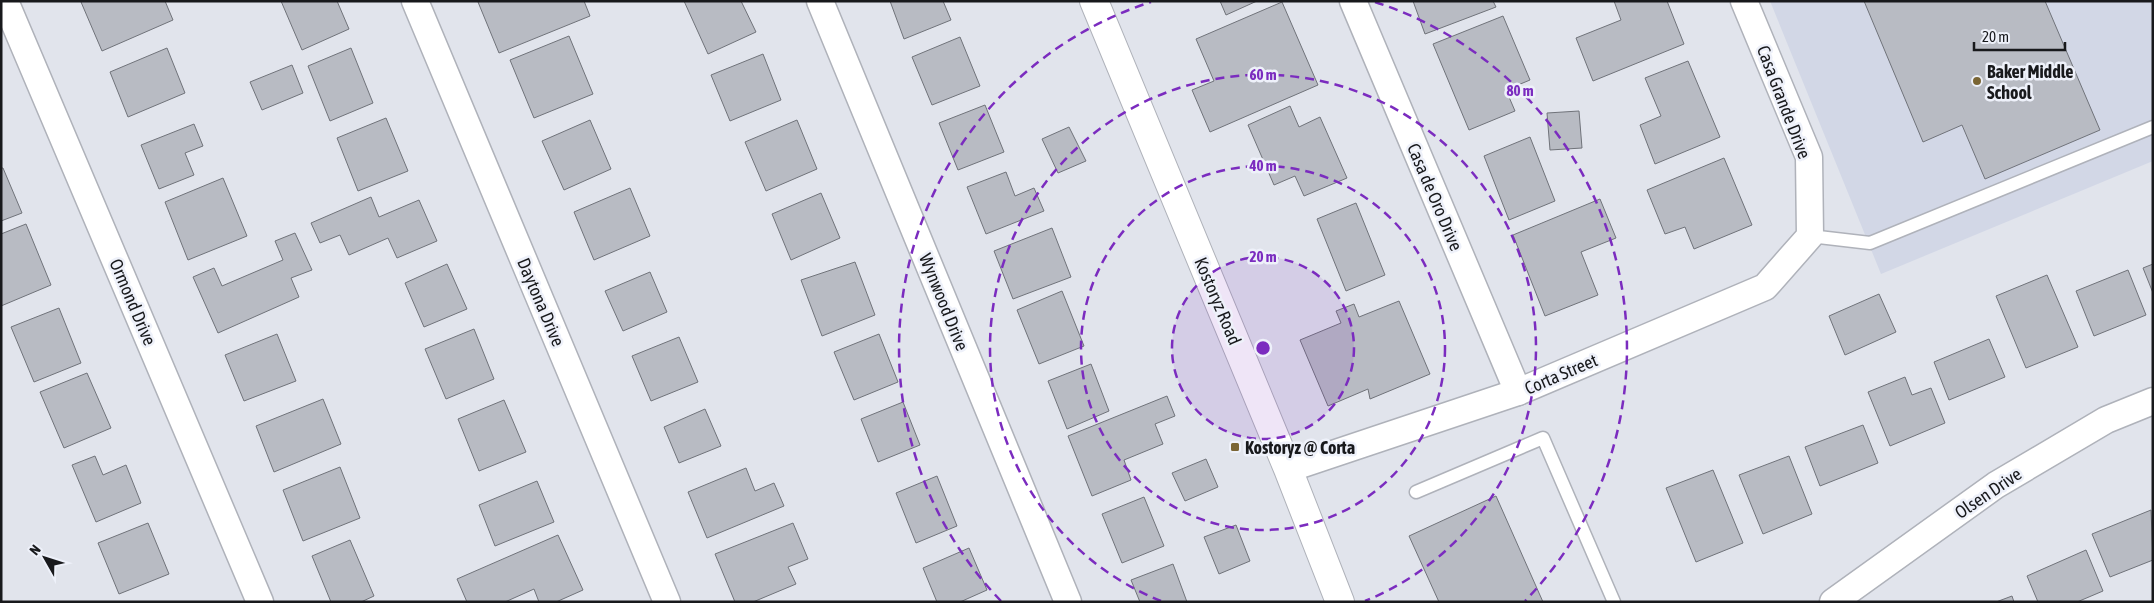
<svg xmlns="http://www.w3.org/2000/svg" width="2154" height="603" viewBox="0 0 2154 603" font-family="'Asap Condensed',sans-serif">
<style>
.built{fill:#d2d7e6}
.building{fill:#b8bbc3;stroke:#70737a}
.lines{fill:none;stroke-linecap:round;stroke-linejoin:round}
.service-casing{stroke:#afb2ba;stroke-width:15}
.minor-casing{stroke:#afb2ba;stroke-width:29}
.secondary-casing{stroke:#afb2ba;stroke-width:30}
.service{stroke:#fff;stroke-width:12}
.minor{stroke:#fff;stroke-width:26}
.secondary{stroke:#fff;stroke-width:28}
.ring{fill:none;stroke:#7b2cbf;stroke-width:2.5;stroke-dasharray:9 6}
.poi-dot{fill:#7a6534;stroke:#eef1fa;stroke-width:2}
.labels{text-anchor:middle;dominant-baseline:central;stroke-width:5;stroke-linejoin:round;paint-order:stroke}
.poi-label{font-size:18px;font-weight:bold;fill:#18191c;stroke:#eef1fa;text-anchor:start}
.street-label{font-size:18px;fill:#18191c;stroke:#eef1fa}
.centre{fill:#7b2cbf;stroke:#eef1fa;stroke-width:2.5}
.ring-label{font-size:15px;text-anchor:middle;font-weight:bold;fill:#7b2cbf;stroke:#eef1fa;stroke-width:5;stroke-linejoin:round;paint-order:stroke}
</style>
<rect width="100%" height="100%" fill="#e1e4ec"/>
<!-- built -->
<polygon class="built" points="1770,1 2153,1 2153,161 1881,274"/>
<!-- building -->
<g class="building">
<polygon points="84,1 165,1 173,20 102,51 81,2"/>
<polygon points="281,1 337,1 349,29 302,50"/>
<polygon points="481,1 584,1 590,16 499,53 478,2"/>
<polygon points="684,1 741,1 756,32 708,54"/>
<polygon points="890,1 943,1 951,20 904,39"/>
<polygon points="1220,1 1257,1 1226,15"/>
<polygon points="1413,1 1493,1 1496,7 1425,34"/>
<polygon points="1614,1 1667,1 1684,44 1593,81 1576,38 1621,20"/>
<polygon points="1864,1 2045,1 2100,130 1985,179 1962,125 1923,142"/>
<polygon points="1282,2 1318,85 1210,132 1192,90 1214,81 1196,39"/>
<polygon points="1503,16 1530,80 1506,90 1515,111 1469,130 1433,44"/>
<polygon points="569,36 593,94 534,118 510,60"/>
<polygon points="960,37 980,86 932,105 912,57"/>
<polygon points="167,48 185,93 128,117 110,72"/>
<polygon points="351,48 373,103 330,121 308,66"/>
<polygon points="763,54 781,100 730,121 711,75"/>
<polygon points="1688,61 1720,137 1655,164 1640,125 1661,116 1645,78"/>
<polygon points="292,65 303,93 262,110 250,82"/>
<polygon points="985,105 1004,152 958,170 939,123"/>
<polygon points="1290,106 1299,127 1320,117 1347,178 1304,196 1295,176 1274,185 1248,125"/>
<polygon points="1579,111 1582,148 1550,150 1547,113"/>
<polygon points="386,118 408,171 358,191 337,138"/>
<polygon points="590,120 611,169 564,190 542,141"/>
<polygon points="797,120 817,169 766,191 745,142"/>
<polygon points="194,124 203,146 185,153 194,175 159,189 141,145"/>
<polygon points="1069,127 1086,161 1058,173 1042,139"/>
<polygon points="1530,137 1555,201 1509,220 1484,156"/>
<polygon points="1724,158 1752,225 1694,249 1685,227 1665,234 1647,190"/>
<polygon points="1,168 3,168 22,213 1,221"/>
<polygon points="1006,172 1015,196 1034,188 1044,211 986,234 967,187"/>
<polygon points="223,178 247,236 188,260 165,202"/>
<polygon points="630,188 650,236 594,260 574,212"/>
<polygon points="821,193 840,238 791,260 772,214"/>
<polygon points="371,197 379,217 419,200 437,241 397,258 388,238 349,255 340,235 320,243 311,223"/>
<polygon points="1600,199 1616,238 1581,252 1598,295 1545,316 1513,235"/>
<polygon points="1356,203 1385,275 1346,291 1317,219"/>
<polygon points="26,224 51,285 1,306 1,234"/>
<polygon points="1052,228 1071,277 1013,299 994,251"/>
<polygon points="295,233 312,270 291,278 299,297 218,333 193,277 214,268 222,286 283,260 275,241"/>
<polygon points="855,262 875,315 822,336 801,280"/>
<polygon points="447,264 467,309 424,327 405,283"/>
<polygon points="2153,264 2153,293 2143,268"/>
<polygon points="2128,270 2146,315 2094,336 2076,291"/>
<polygon points="650,272 667,312 623,331 605,291"/>
<polygon points="2047,275 2078,347 2026,368 1996,296"/>
<polygon points="1062,291 1084,346 1039,364 1017,310"/>
<polygon points="1879,294 1896,332 1845,355 1829,316"/>
<polygon points="1399,301 1430,374 1370,399 1368,389 1328,406 1300,340 1341,323 1336,311 1354,304 1359,317"/>
<polygon points="59,308 81,363 34,382 11,327"/>
<polygon points="474,329 494,379 446,399 425,349"/>
<polygon points="277,334 296,381 244,401 225,355"/>
<polygon points="879,334 898,382 854,400 834,352"/>
<polygon points="679,337 698,382 651,401 632,356"/>
<polygon points="1989,339 2005,377 1949,400 1934,362"/>
<polygon points="1091,364 1109,411 1067,429 1048,381"/>
<polygon points="87,373 111,428 64,448 40,392"/>
<polygon points="1905,377 1912,395 1931,388 1945,423 1890,446 1868,392"/>
<polygon points="1167,396 1175,416 1155,424 1163,444 1124,460 1131,480 1092,496 1068,436"/>
<polygon points="323,399 341,444 274,472 256,426"/>
<polygon points="504,400 526,452 479,471 458,419"/>
<polygon points="903,402 920,445 878,462 861,419"/>
<polygon points="705,409 721,446 679,463 664,427"/>
<polygon points="1863,425 1878,463 1820,486 1805,447"/>
<polygon points="95,456 103,475 126,465 141,503 96,522 72,465"/>
<polygon points="1789,456 1812,514 1763,534 1739,475"/>
<polygon points="1206,459 1218,487 1185,501 1172,473"/>
<polygon points="340,467 360,518 303,541 283,490"/>
<polygon points="746,468 755,491 774,483 784,506 707,538 688,492"/>
<polygon points="1713,470 1743,543 1696,562 1666,488"/>
<polygon points="937,476 957,526 916,543 896,493"/>
<polygon points="537,481 554,522 495,546 479,505"/>
<polygon points="1496,496 1543,602 1439,602 1409,536"/>
<polygon points="1144,497 1164,546 1122,563 1102,514"/>
<polygon points="2151,510 2153,560 2110,577 2092,534"/>
<polygon points="148,523 169,574 119,594 98,543"/>
<polygon points="793,523 808,559 788,567 796,584 753,602 735,602 715,554"/>
<polygon points="1236,525 1250,561 1219,574 1204,537"/>
<polygon points="558,535 583,590 556,602 539,602 534,589 505,602 467,602 457,579"/>
<polygon points="350,540 374,596 361,602 331,602 312,556"/>
<polygon points="969,548 987,590 960,602 937,602 923,568"/>
<polygon points="2086,550 2103,591 2077,602 2038,602 2027,576"/>
<polygon points="1173,564 1187,602 1140,602 1131,580"/>
<polygon points="2012,596 2014,602 1996,602"/>
</g>
<g class="lines">
<!-- service casing -->
<g class="service-casing">
<g id="service">
<polyline points="1810,236 1870,243 2153,127"/>
<polyline points="1416,492 1543,438 1614,602"/>
</g>
</g>
<!-- minor casing -->
<g class="minor-casing">
<g id="minor">
<polyline points="5,1 260,602"/>
<polyline points="415,1 667,602"/>
<polyline points="820,1 1068,602"/>
<polyline points="1353,1 1518,392"/>
<polyline points="1288,469 1518,392 1765,287 1810,236 1809,157 1744,1"/>
<polyline points="1833,602 1996,485 2106,420 2153,401"/>
</g>
</g>
<!-- secondary casing -->
<g class="secondary-casing">
<polyline id="secondary" points="1094,1 1288,469 1340,602"/>
</g>
<!-- service -->
<use href="#service" class="service"/>
<!-- minor -->
<use href="#minor" class="minor"/>
<!-- secondary -->
<use href="#secondary" class="secondary"/>
</g>
<!-- distance rings -->
<circle cx="1263" cy="348" r="91" fill="#7b2cbf" fill-opacity=".12"/>
<g class="ring">
<circle cx="1263" cy="348" r="91"/>
<circle cx="1263" cy="348" r="182"/>
<path d="M1161 601A273 273 0 1 1 1365 601"/>
<path d="M1001 601A364 364 0 0 1 1151 2M1375 2A364 364 0 0 1 1525 601"/>
</g>
<!-- markers -->
<g class="poi-dot">
<circle cx="1977" cy="81" r="5"/>
<rect x="1230" y="442" width="10" height="10" rx="2.5"/>
</g>
<g class="labels">
<!-- poi labels -->
<g class="poi-label">
<text x="1987" y="71">Baker Middle<tspan x="1987" dy="21">School</tspan></text>
<text x="1245" y="447">Kostoryz @ Corta</text>
</g>
<!-- street labels -->
<g class="street-label">
<text transform="translate(1784 102) rotate(69)">Casa Grande Drive</text>
<text transform="translate(1435 197) rotate(67)">Casa de Oro Drive</text>
<text transform="translate(1218 301) rotate(67)">Kostoryz Road</text>
<text transform="translate(133 302) rotate(67)">Ormond Drive</text>
<text transform="translate(541 302) rotate(67)">Daytona Drive</text>
<text transform="translate(944 302) rotate(68)">Wynwood Drive</text>
<text transform="translate(1561 374) rotate(-23)">Corta Street</text>
<text transform="translate(1988 493) rotate(-34)">Olsen Drive</text>
</g>
</g>
<circle cx="1263" cy="348" r="8" class="centre"/>
<g class="ring-label">
<text x="1263" y="80">60 m</text>
<text x="1520" y="96">80 m</text>
<text x="1263" y="171">40 m</text>
<text x="1263" y="262">20 m</text>
</g>
<!-- border -->
<rect width="2154" height="603" fill="none" stroke="#18191c" stroke-width="5"/>
<!-- north arrow -->
<g transform="translate(45 558) rotate(309)" stroke="#eef1fa" stroke-width="4" paint-order="stroke">
<path d="M0-4L9 19L0 12L-9 19Z" fill="#18191c"/>
<text y="-8" font-size="14" font-weight="bold" text-anchor="middle" fill="#18191c">N</text>
</g>
<!-- scale -->
<path d="M1974 42v8h91v-8" fill="none" stroke="#18191c" stroke-width="2.5"/>
<text x="1982" y="42" font-size="15" fill="#18191c" stroke="#eef1fa" stroke-width="4" paint-order="stroke">20 m</text>
</svg>
